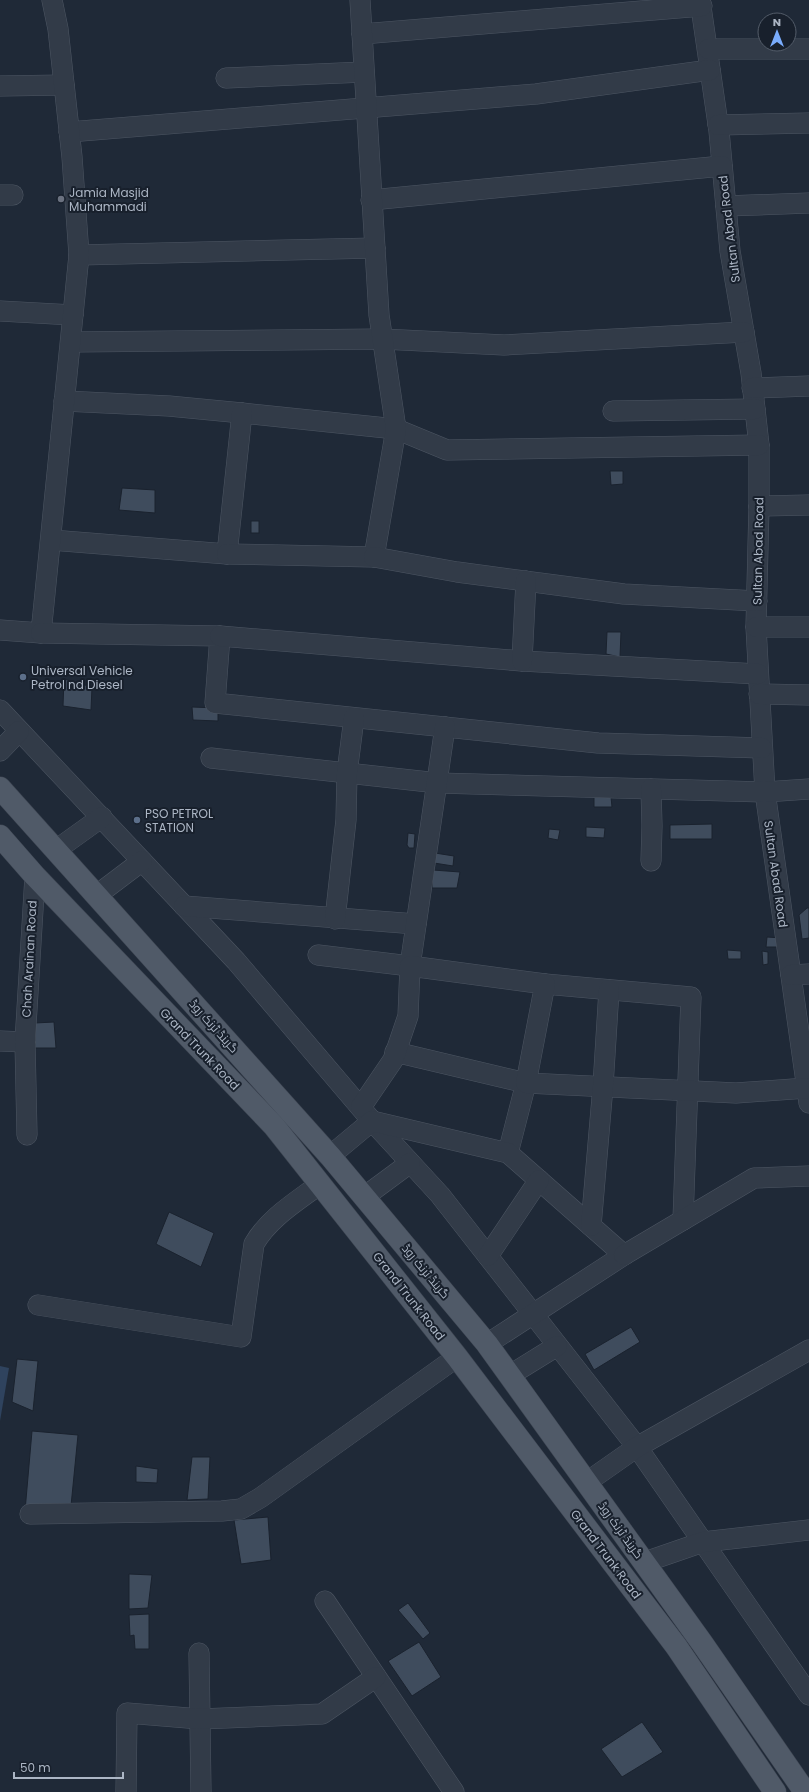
<svg xmlns="http://www.w3.org/2000/svg" width="809" height="1792" viewBox="0 0 809 1792" font-family="Poppins,Cairo,sans-serif">
<style>
.water{fill:#2f435e}
.building{fill:#3f4c5d;stroke:#1a222e}
.lines{fill:none;stroke-linecap:round;stroke-linejoin:round}
.minor-casing{stroke:#4d5663;stroke-width:21}
.major-casing{stroke:#3c4451;stroke-width:23}
.minor{stroke:#323b48;stroke-width:20}
.major{stroke:#505a68;stroke-width:22}
.worship-dot{fill:#6b7280;stroke:#18202c;stroke-width:1.5}
.service-dot{fill:#5c6f8a;stroke:#18202c;stroke-width:1.5}
.labels{text-anchor:middle;dominant-baseline:central;stroke-width:4;stroke-linejoin:round;paint-order:stroke}
.poi-label{font-size:12px;fill:#acb6c5;stroke:#18202c;text-anchor:start}
.street-label{font-size:12px;fill:#acb6c5;stroke:#18202c}
</style>
<rect width="100%" height="100%" fill="#1f2937"/>
<!-- water -->
<polygon class="water" points="0,1366 9,1368 0,1421"/>
<!-- building -->
<g class="building">
<polygon points="610,471 623,471 623,484 611,485"/>
<polygon points="122,488 155,490 155,513 119,510"/>
<rect x="251" y="521" width="8" height="12"/>
<polygon points="607,632 621,632 620,657 606,654"/>
<polygon points="64,679 92,687 91,710 63,706"/>
<polygon points="192,707 218,708 218,721 193,720"/>
<polygon points="594,797 611,797 612,807 594,807"/>
<polygon points="712,824 712,839 670,839 670,825"/>
<polygon points="586,827 605,828 604,838 586,837"/>
<polygon points="549,829 560,830 558,840 548,838"/>
<polygon points="408,833 415,834 414,848 409,848 407,845"/>
<polygon points="435,853 454,856 453,866 434,863"/>
<polygon points="433,870 460,872 457,888 432,888"/>
<polygon points="807,908 809,908 809,938 802,939 799,915"/>
<polygon points="767,937 782,938 782,947 766,947"/>
<polygon points="727,950 741,951 741,959 728,959"/>
<polygon points="762,951 768,952 768,964 763,965"/>
<polygon points="54,1022 56,1048 35,1048 35,1023"/>
<polygon points="169,1212 214,1233 201,1267 156,1244"/>
<polygon points="631,1327 640,1342 594,1370 585,1354"/>
<polygon points="17,1359 38,1361 33,1411 12,1402"/>
<polygon points="32,1431 78,1435 71,1506 25,1511"/>
<polygon points="192,1457 210,1457 208,1499 187,1500"/>
<polygon points="136,1466 158,1469 157,1483 136,1482"/>
<polygon points="268,1517 271,1560 241,1564 234,1520"/>
<polygon points="129,1574 152,1575 148,1608 129,1609"/>
<polygon points="408,1603 430,1633 423,1639 398,1610"/>
<polygon points="149,1614 149,1649 135,1649 134,1635 130,1636 129,1615"/>
<polygon points="419,1642 441,1677 412,1696 388,1661"/>
<polygon points="642,1722 663,1752 622,1777 601,1749"/>
</g>
<g class="lines">
<!-- minor casing -->
<g class="minor-casing">
<g id="minor">
<polyline points="700,0 719,131 730,251 751,373 759,445 759,506 756,627 765,792 809,1103"/>
<polyline points="362,34 702,6"/>
<polyline points="708,49 809,49"/>
<polyline points="226,78 364,72"/>
<polyline points="0,86 64,85"/>
<polyline points="718,125 809,123"/>
<polyline points="69,132 536,94 710,70"/>
<polyline points="0,195 13,195"/>
<polyline points="371,200 722,166"/>
<polyline points="726,206 809,203"/>
<polyline points="79,255 375,248"/>
<polyline points="0,311 73,315"/>
<polyline points="71,342 382,339 504,345 744,332"/>
<polyline points="752,388 809,386"/>
<polyline points="64,401 169,406 242,413 396,429 447,450 759,445"/>
<polyline points="613,411 755,409"/>
<polyline points="759,506 809,505"/>
<polyline points="51,540 227,554 242,413"/>
<polyline points="227,554 374,557 396,429 379,315 360,0"/>
<polyline points="374,557 457,572 624,594 757,601"/>
<polyline points="756,627 809,627"/>
<polyline points="0,630 41,633 79,255 72,157 58,29 52,0"/>
<polyline points="41,633 220,636 215,703 598,743 762,748"/>
<polyline points="220,636 522,661 758,674"/>
<polyline points="522,661 526,581"/>
<polyline points="759,694 809,695"/>
<polyline points="0,710 236,961 372,1121 440,1195 637,1447 809,1695"/>
<polyline points="0,751 19,731"/>
<polyline points="211,758 438,783 765,792 809,789"/>
<polyline points="651,789 652,826 651,861"/>
<polyline points="56,850 102,817"/>
<polyline points="97,895 142,861"/>
<polyline points="184,906 416,924"/>
<polyline points="335,919 346,820 347,773 354,718"/>
<polyline points="318,955 410,966 445,727"/>
<polyline points="791,975 809,974"/>
<polyline points="545,984 691,997 683,1220"/>
<polyline points="0,1041 25,1042"/>
<polyline points="395,1052 526,1083 508,1153"/>
<polyline points="361,1107 393,1060 408,1016 410,966 545,984 526,1083 736,1093 807,1088"/>
<polyline points="27,1135 25,1042 35,876"/>
<polyline points="330,1156 372,1121 508,1153 624,1255 487,1344"/>
<polyline points="364,1197 410,1163"/>
<polyline points="591,1226 603,1086 609,990"/>
<polyline points="624,1255 754,1178 809,1176"/>
<polyline points="488,1256 539,1180"/>
<path d="M38,1305L241,1337L254,1244C269,1218 296,1202 320,1184"/>
<polyline points="510,1375 557,1346"/>
<polyline points="587,1482 637,1447 809,1350"/>
<polyline points="30,1514 222,1511 241,1509 260,1498 457,1357"/>
<polyline points="645,1562 703,1542 809,1530"/>
<polyline points="325,1601 454,1792"/>
<polyline points="199,1653 201,1792"/>
<polyline points="126,1792 127,1713 200,1719 322,1714 376,1677"/>
</g>
</g>
<!-- major casing -->
<g class="major-casing">
<g id="major">
<polyline points="0,788 330,1156 487,1344 702,1643 805,1792"/>
<polyline points="0,836 35,876 274,1126 457,1357 676,1646 775,1792"/>
</g>
</g>
<!-- minor -->
<use href="#minor" class="minor"/>
<!-- major -->
<use href="#major" class="major"/>
</g>
<!-- markers -->
<circle class="worship-dot" cx="61" cy="199" r="4"/>
<g class="service-dot">
<circle cx="23" cy="677" r="4"/>
<circle cx="137" cy="820" r="4"/>
</g>
<g class="labels">
<!-- poi labels -->
<g class="poi-label">
<text x="69" y="192">Jamia Masjid<tspan x="69" dy="14">Muhammadi</tspan></text>
<text x="31" y="670">Universal Vehicle<tspan x="31" dy="14">Petrol nd Diesel</tspan></text>
<text x="145" y="813">PSO PETROL<tspan x="145" dy="14">STATION</tspan></text>
</g>
<!-- street labels -->
<g class="street-label">
<text transform="translate(729 229) rotate(-97)">Sultan Abad Road</text>
<text transform="translate(758 551) rotate(-89)">Sultan Abad Road</text>
<text transform="translate(776 874) rotate(82)">Sultan Abad Road</text>
<text transform="translate(29 959) rotate(-87)">Chah Arainan Road</text>
<text transform="translate(214 1026) rotate(48)">گرینڈ ٹرنک روڈ</text>
<text transform="translate(200 1049) rotate(46)">Grand Trunk Road</text>
<text transform="translate(426 1271) rotate(50)">گرینڈ ٹرنک روڈ</text>
<text transform="translate(409 1296) rotate(52)">Grand Trunk Road</text>
<text transform="translate(621 1530) rotate(54)">گرینڈ ٹرنک روڈ</text>
<text transform="translate(606 1554) rotate(53)">Grand Trunk Road</text>
</g>
</g>
<!-- north arrow -->
<g transform="translate(777 32)"><circle r="19" fill="#18202c" stroke="#535c69"/>
<path d="M0-3L7 15L0 10L-7 15Z" fill="#79acfd"/>
<text y="-6" font-size="11" font-weight="bold" text-anchor="middle" fill="#acb6c5">N</text>
</g>
<!-- scale -->
<path d="M14 1772v6h109v-6" fill="none" stroke="#acb6c5" stroke-width="2"/>
<text x="20" y="1772" font-size="12" fill="#acb6c5" stroke="#18202c" stroke-width="3" paint-order="stroke">50 m</text>
</svg>
